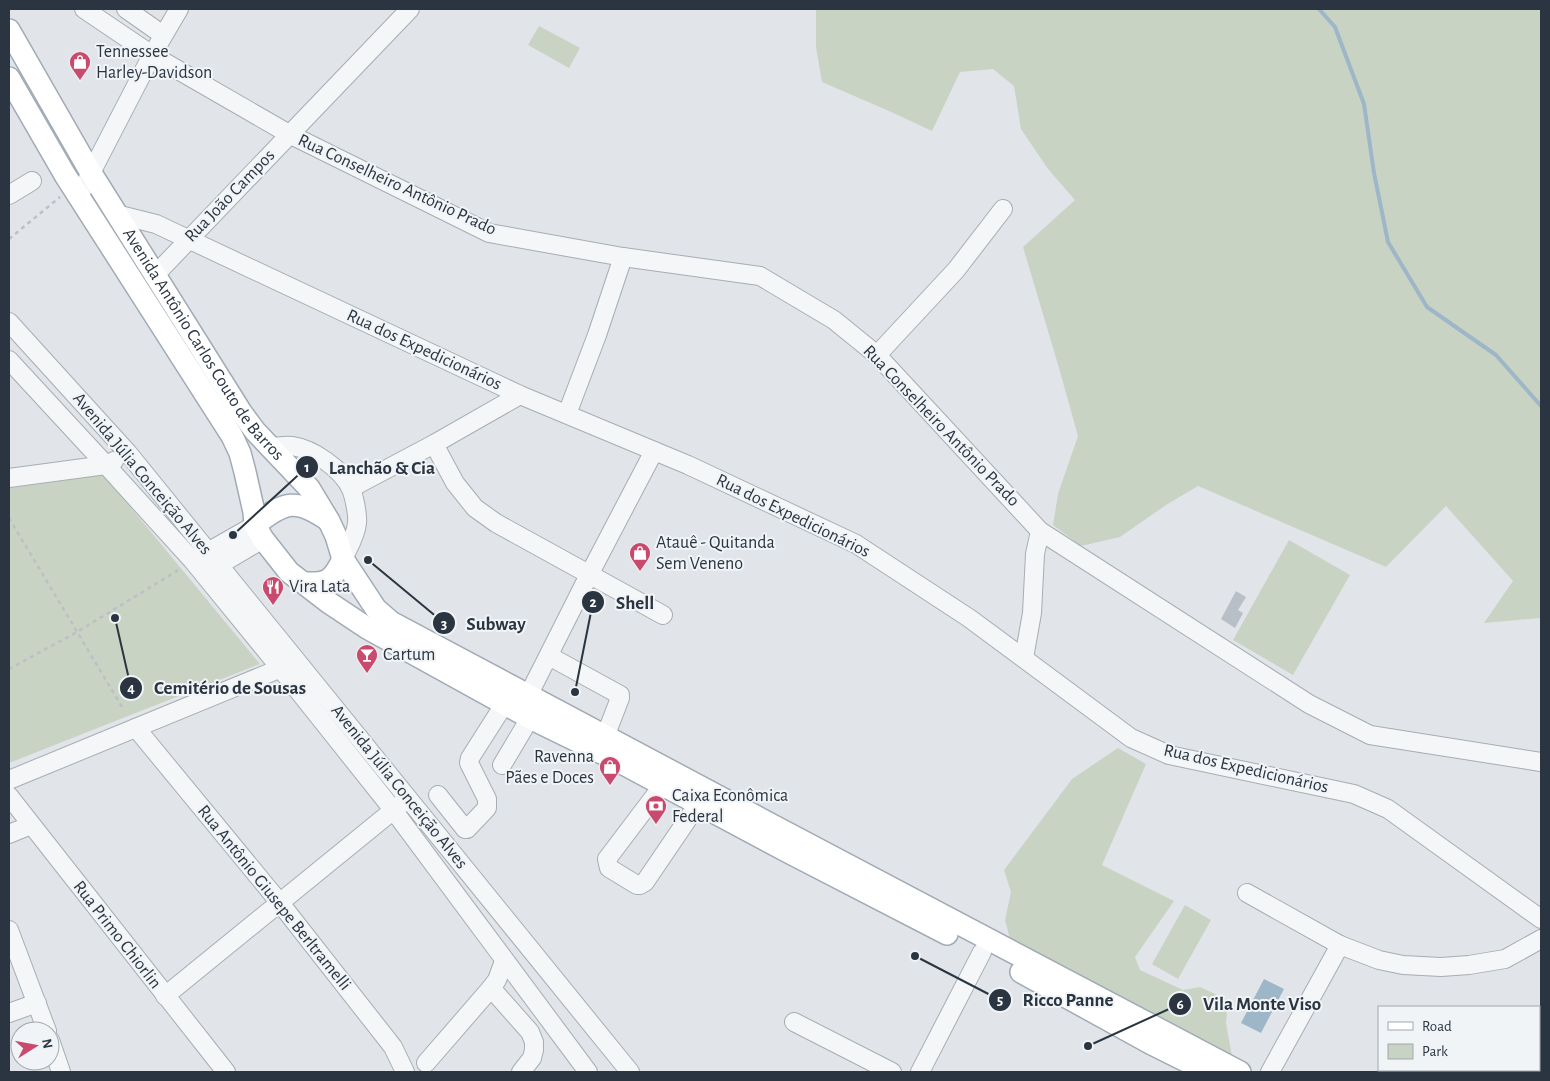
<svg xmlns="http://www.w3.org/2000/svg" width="1550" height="1081" viewBox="0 0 1550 1081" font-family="'Alegreya Sans',sans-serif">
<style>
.green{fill:#c9d3c3}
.water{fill:#9db7c8}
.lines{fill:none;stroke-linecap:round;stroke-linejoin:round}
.stream{stroke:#9db7c8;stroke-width:4}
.building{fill:#b9bfc6}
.minor-casing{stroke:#a6adb3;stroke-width:20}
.major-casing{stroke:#a1abb5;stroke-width:24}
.path{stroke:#bbc0c5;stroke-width:2.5;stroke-dasharray:4 4;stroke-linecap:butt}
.minor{stroke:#f4f6f8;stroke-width:18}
.major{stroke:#fff;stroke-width:21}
.labels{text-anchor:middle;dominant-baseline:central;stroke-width:4;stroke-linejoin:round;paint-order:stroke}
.poi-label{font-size:18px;fill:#2a3541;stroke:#f1f4f7;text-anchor:start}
.street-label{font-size:18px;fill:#2a3541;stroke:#f1f4f7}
.leader{fill:none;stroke:#2a3541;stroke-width:2}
.callout-dot{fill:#2a3541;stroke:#f1f4f7;stroke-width:2}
.mark-label{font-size:15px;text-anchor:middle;font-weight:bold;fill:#fff}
.callout-label{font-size:19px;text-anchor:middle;font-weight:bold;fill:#2a3541;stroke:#f1f4f7;stroke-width:4;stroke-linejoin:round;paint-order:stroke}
</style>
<rect width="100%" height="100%" fill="#e1e5e9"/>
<!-- green -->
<g class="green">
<polygon points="816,9 1541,9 1541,618 1484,623 1513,581 1446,506 1386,567 1198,486 1166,505 1120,537 1081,546 1053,525 1058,494 1078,436 1059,368 1023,247 1075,200 1048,169 1021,129 1014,86 993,69 960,72 932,131 889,111 822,82 816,47"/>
<polygon points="539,26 580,48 569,68 528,45"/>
<polygon points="104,475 260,664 9,763 9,488"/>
<polygon points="1289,540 1350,575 1293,675 1233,640"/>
<polygon points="1118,748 1146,764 1102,865 1174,901 1135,957 1140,970 1183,990 1200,987 1228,1000 1226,1023 1233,1062 1011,943 1005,920 1011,892 1004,870 1072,779"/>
<polygon points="1185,905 1211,920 1178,979 1152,964"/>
</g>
<!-- water -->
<polygon class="water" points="1264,979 1284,989 1261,1033 1241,1023"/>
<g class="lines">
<!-- stream -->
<polyline class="stream" points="1319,9 1335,27 1364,104 1374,173 1388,242 1427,307 1496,355 1541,406"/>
</g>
<!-- building -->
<polygon class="building" points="1236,591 1246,597 1238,610 1243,613 1235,628 1221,619"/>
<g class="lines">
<!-- minor casing -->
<g class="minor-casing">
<g id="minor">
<polyline points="84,9 152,55 289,134 489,233 623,257 760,276 834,320 877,355 1040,531 1309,704 1370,735 1541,762"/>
<polyline points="126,9 163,35"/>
<polyline points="9,195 32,181"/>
<polyline points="79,196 152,55 179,9"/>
<polyline points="116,214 156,224 520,395 688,465 856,544 969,618 1131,738 1169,755 1354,794 1388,809 1541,919"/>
<polyline points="154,276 410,9"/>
<polyline points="9,322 128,453 630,1072"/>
<polyline points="877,355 956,270 1003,209"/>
<polyline points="9,360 106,465 193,561 281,669 394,811 588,1072"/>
<polyline points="567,414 597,335 623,257"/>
<polyline points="434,444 455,483 475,508 496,523 663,615"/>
<path d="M269,447C276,447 285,445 292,446C313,449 342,469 351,489C354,496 358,515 357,523C356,536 348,548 343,559"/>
<polyline points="9,478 106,465 114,461"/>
<polyline points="351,488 434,444 520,395"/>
<polyline points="199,557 255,525"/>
<polyline points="209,571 263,539"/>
<polyline points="549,656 620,695 620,698 605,737"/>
<polyline points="1024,658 1032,613 1035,554 1040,531"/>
<polyline points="528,696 589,575 654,451"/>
<polyline points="136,728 280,903 393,1047 405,1072"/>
<polyline points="502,765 530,718"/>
<polyline points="9,780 291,664"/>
<polyline points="663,785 607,859 609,868 637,885 640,885 645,882 698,804"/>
<polyline points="438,795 465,829 467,829 487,808 487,799 469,763 470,758 505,703"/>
<polyline points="9,796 226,1072"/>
<polyline points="9,834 31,825"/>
<polyline points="1247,893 1340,945 1379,960 1403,965 1441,967 1469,965 1505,959 1541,939"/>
<polyline points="9,930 47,1031"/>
<polyline points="491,988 530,1032 534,1042 534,1050 532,1058 521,1072"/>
<polyline points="165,996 401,804"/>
<polyline points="9,1013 37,1003"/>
<polyline points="794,1022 892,1072"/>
<polyline points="50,1040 61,1072"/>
<polyline points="426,1063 491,988 497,980 504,961"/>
<polyline points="920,1072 982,952"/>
<polyline points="1270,1072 1340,945"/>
</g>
</g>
<!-- major casing -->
<g class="major-casing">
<g id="major">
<path id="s1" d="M9,30L91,173L241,412L255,431L309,488L329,521L336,536L343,559L376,609L391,622L774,826L1240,1072"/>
<polyline points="9,78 65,175 232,436 240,453 245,472 254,512 255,525 263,539 289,572 328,602 367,628 530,718 614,759 790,853 947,934"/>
<path d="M255,525C285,501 296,498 328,520"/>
<path d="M305,583C328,584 333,580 343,559"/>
<polyline points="1021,972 1150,1043 1208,1072"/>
</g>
</g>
<!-- path -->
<g class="path">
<polyline points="9,239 60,197"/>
<polyline points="9,518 122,707"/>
<polyline points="9,669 77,632 180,569"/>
</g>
<!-- minor -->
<use href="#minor" class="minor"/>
<!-- major -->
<use href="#major" class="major"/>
</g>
<!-- icons -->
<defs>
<g id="shop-pin" transform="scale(1.125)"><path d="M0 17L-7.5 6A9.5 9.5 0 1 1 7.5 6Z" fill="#ca4a6d" stroke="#f1f4f7"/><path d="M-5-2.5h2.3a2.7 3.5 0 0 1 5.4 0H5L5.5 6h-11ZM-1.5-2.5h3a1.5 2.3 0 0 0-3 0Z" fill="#fff"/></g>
<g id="restaurant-pin" transform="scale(1.125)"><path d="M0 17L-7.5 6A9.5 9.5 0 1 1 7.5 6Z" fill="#ca4a6d" stroke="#f1f4f7"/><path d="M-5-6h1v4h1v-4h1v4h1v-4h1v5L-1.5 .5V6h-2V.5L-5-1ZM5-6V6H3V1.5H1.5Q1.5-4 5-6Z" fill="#fff"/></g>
<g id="bar-pin" transform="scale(1.125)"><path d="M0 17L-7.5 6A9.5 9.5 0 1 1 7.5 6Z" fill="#ca4a6d" stroke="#f1f4f7"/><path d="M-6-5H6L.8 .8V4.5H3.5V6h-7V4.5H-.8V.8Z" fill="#fff"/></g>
<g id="bank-pin" transform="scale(1.125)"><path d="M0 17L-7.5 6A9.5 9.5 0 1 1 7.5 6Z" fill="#ca4a6d" stroke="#f1f4f7"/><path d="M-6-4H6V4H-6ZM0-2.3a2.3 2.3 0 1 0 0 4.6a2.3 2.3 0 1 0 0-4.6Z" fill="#fff"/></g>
</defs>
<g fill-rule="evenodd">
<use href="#shop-pin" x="80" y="62"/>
<use href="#shop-pin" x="640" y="553"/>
<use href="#restaurant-pin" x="273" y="587"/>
<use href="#bar-pin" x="367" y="655"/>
<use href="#shop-pin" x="610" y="767"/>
<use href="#bank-pin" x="656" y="806"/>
</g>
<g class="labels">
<!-- poi labels -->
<g class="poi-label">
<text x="96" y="52">Tennessee<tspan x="96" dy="21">Harley-Davidson</tspan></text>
<text x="656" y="543">Atauê - Quitanda<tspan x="656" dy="21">Sem Veneno</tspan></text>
<text x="289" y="587">Vira Lata</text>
<text x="383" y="655">Cartum</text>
<text x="594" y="757" text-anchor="end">Ravenna<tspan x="594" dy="21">Pães e Doces</tspan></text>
<text x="672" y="796">Caixa Econômica<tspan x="672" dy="21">Federal</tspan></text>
</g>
<!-- street labels -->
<g class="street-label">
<text transform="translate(397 185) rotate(25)">Rua Conselheiro Antônio Prado</text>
<text transform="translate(230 196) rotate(-46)">Rua João Campos</text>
<text stroke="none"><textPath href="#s1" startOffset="370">Avenida Antônio Carlos Couto de Barros</textPath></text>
<text transform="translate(424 350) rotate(25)">Rua dos Expedicionários</text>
<text transform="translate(941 426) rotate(46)">Rua Conselheiro Antônio Prado</text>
<text transform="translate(142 474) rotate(50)">Avenida Júlia Conceição Alves</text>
<text transform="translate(793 516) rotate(26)">Rua dos Expedicionários</text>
<text transform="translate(1246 769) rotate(13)">Rua dos Expedicionários</text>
<text transform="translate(399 787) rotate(51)">Avenida Júlia Conceição Alves</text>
<text transform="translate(274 898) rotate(51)">Rua Antônio Giusepe Berltramelli</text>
<text transform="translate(117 935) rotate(52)">Rua Primo Chiorlin</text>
</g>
</g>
<!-- callouts -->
<path class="leader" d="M233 535L307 467M575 692L593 602M368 560L444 623M115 618L131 688M915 956L1000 1000M1088 1046L1180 1004"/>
<g class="callout-dot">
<circle cx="233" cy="535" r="5"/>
<circle cx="575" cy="692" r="5"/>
<circle cx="368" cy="560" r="5"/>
<circle cx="115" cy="618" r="5"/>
<circle cx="915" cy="956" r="5"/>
<circle cx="1088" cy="1046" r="5"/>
<circle cx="307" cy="467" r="12"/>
<circle cx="593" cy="602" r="12"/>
<circle cx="444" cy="623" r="12"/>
<circle cx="131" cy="688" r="12"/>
<circle cx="1000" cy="1000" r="12"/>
<circle cx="1180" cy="1004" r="12"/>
</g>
<g class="mark-label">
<text x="307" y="472">1</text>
<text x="593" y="607">2</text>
<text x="444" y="629">3</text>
<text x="131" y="693">4</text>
<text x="1000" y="1005">5</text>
<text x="1180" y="1009">6</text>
</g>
<g class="callout-label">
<text x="382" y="474">Lanchão &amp; Cia</text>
<text x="635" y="609">Shell</text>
<text x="496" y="630">Subway</text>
<text x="230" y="694">Cemitério de Sousas</text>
<text x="1068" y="1006">Ricco Panne</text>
<text x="1262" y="1010">Vila Monte Viso</text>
</g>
<!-- border -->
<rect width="1550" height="1081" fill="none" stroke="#2a3541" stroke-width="20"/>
<!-- legend -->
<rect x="1378" y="1006" width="162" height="65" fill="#f1f4f7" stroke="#a1a8ae"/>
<rect x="1388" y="1022" width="25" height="8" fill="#ffffff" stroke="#a1a8ae"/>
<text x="1422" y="1031" font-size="15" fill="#2a3541">Road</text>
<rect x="1388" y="1044" width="25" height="15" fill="#c9d3c3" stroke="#a1a8ae"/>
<text x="1422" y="1056" font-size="15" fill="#2a3541">Park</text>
<!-- north arrow -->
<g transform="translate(35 1046) rotate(79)"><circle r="24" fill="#f1f4f7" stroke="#a1a8ae"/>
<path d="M0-4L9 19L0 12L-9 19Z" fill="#ca4a6d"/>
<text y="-8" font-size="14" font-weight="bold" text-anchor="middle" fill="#2a3541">N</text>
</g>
</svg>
